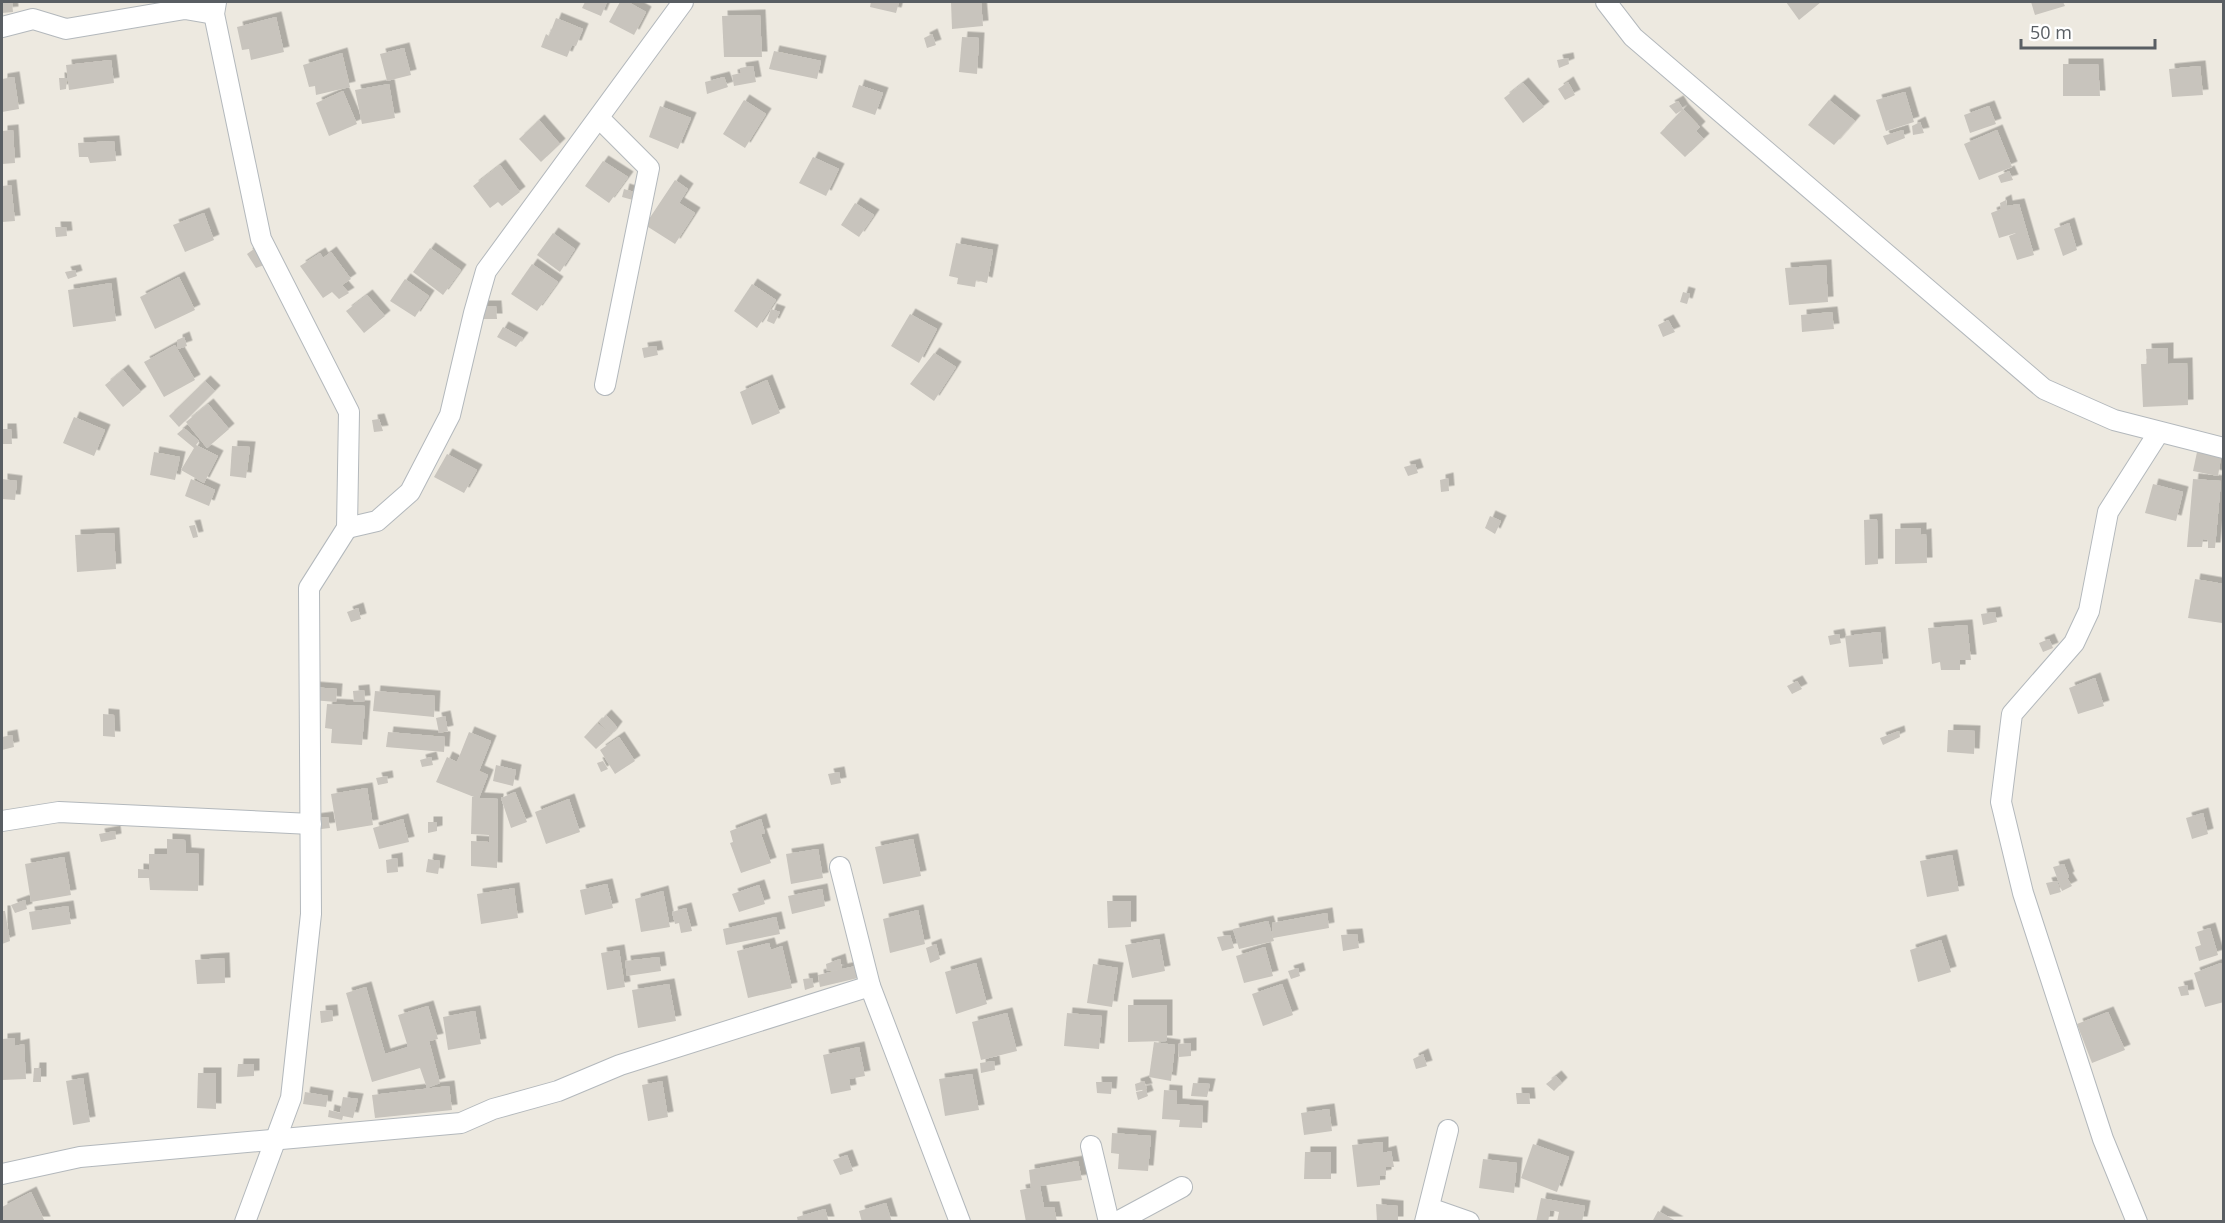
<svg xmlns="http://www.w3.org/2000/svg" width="2225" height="1223" viewBox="0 0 2225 1223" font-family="'Open Sans',sans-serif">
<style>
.building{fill:#c8c4bd;filter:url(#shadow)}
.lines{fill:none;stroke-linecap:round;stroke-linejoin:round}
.street-casing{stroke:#b3b8bc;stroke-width:22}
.street{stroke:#fff;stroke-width:20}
</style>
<defs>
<filter id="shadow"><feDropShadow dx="5.5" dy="-5.5" stdDeviation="0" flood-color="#0004"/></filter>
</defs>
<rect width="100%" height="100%" fill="#ede9e0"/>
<!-- building -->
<g class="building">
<polygon points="2,2 12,2 13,12 2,13"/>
<polygon points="585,2 607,2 601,16 582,8"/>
<polygon points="620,2 628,2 646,12 634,35 609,22"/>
<polygon points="871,2 899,2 896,13 870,7"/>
<polygon points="951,2 981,2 983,26 952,29"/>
<polygon points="1786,2 1821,2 1799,20"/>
<polygon points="2031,2 2063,2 2065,6 2035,15"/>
<polygon points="760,15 762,57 724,57 722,16"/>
<polygon points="276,17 284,52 251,60 249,49 242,50 237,27"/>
<polygon points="556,18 583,29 576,46 572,45 567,57 541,47 546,34 549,36"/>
<polygon points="932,34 936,45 927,48 924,38"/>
<polygon points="962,37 979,38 977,74 959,72"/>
<polygon points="404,48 411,75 387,81 380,54"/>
<polygon points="774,51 821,61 817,79 769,69"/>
<polygon points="342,53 350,87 316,95 315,86 309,87 303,65"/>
<polygon points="1568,58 1569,64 1559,68 1557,60"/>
<polygon points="111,60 114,83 69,90 66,65"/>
<polygon points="2063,64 2098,64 2100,96 2063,96"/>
<polygon points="753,66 756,82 734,86 732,75 741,73 740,68"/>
<polygon points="2200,66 2203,95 2172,97 2169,69"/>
<polygon points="14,77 19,109 2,112 2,79"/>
<polygon points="724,77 728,87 707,94 705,82"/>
<polygon points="59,78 67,78 66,89 60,90"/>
<polygon points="1568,82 1575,95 1565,100 1558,89"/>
<polygon points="1523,83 1544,107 1523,123 1504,98"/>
<polygon points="389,84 395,118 362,124 355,90"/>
<polygon points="859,85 883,93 875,115 852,107"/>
<polygon points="343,91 357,124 329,136 316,103"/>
<polygon points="1905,92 1914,122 1886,131 1876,100"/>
<polygon points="744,100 766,114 745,148 723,134"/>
<polygon points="1829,100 1855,121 1834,145 1808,125"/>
<polygon points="1678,101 1683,109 1700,127 1696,131 1704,139 1685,157 1660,133 1682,110 1676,114 1669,106"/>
<polygon points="660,106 691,118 678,149 649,137"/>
<polygon points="1989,106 1996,124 1970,133 1964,115"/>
<polygon points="539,120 560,144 541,162 519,139"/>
<polygon points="1920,122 1924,133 1913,135 1912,126"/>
<polygon points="13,130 15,163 2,164 2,131"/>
<polygon points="1903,130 1905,138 1887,145 1883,136"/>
<polygon points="1997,130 2012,167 1979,180 1964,144"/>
<polygon points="114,141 116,161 90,163 88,157 79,157 78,143"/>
<polygon points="813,157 839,169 826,196 799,183"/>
<polygon points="603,161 628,177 609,203 585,186"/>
<polygon points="500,165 520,192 502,206 498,202 490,208 473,186"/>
<polygon points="2009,171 2013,180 2001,183 1998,176"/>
<polygon points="675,180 688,189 679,203 695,213 675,244 645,225"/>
<polygon points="11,185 15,221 2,222 2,186"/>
<polygon points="624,189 634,192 633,200 622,197"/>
<polygon points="2006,200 2007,206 2019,204 2034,255 2017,260 2009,236 2019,232 1999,238 1991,213 2001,209 2000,203"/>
<polygon points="855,203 874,215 859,237 841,225"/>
<polygon points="204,213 214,240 185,252 173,225"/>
<polygon points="2069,223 2077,250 2063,256 2054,229"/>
<polygon points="55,227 66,227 67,236 56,237"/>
<polygon points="553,233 575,249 560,272 537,255"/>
<polygon points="956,243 993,250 987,283 976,280 975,287 957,284 958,278 949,276"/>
<polygon points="430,248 461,270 443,295 413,272"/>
<polygon points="254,249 264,265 256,268 247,254"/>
<polygon points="331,252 351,279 342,285 349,293 339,299 332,292 323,298 300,266 320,253 323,258"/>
<polygon points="532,264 558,282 537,311 511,294"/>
<polygon points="1826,265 1828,302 1789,305 1785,268"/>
<polygon points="75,270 77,276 68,279 65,272"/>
<polygon points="179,277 195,310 155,329 140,297"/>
<polygon points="405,279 429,296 415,317 390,301"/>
<polygon points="111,283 116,321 73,327 68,290"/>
<polygon points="752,284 776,300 757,328 734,311"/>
<polygon points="1683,292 1690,294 1687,304 1680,302"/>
<polygon points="367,295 385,316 364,333 346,311"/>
<polygon points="481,306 496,306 497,319 481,319"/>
<polygon points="771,309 780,312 774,324 767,321"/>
<polygon points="1832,312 1834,329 1802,332 1801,315"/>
<polygon points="910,314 937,329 919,363 891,346"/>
<polygon points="1668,320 1675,332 1663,337 1658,325"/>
<polygon points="503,327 523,338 516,347 497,337"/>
<polygon points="184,337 187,346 178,349 177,340"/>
<polygon points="175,345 195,380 164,397 144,362"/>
<polygon points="656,346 658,355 644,358 642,348"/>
<polygon points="2168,348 2168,364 2187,363 2188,405 2143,407 2141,364 2147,364 2146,349"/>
<polygon points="934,353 956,367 934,401 910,384"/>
<polygon points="123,370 141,392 123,407 105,385"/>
<polygon points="767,380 780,413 752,425 740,392"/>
<polygon points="205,381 215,391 179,427 169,416"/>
<polygon points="208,404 229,429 207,448 186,422"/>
<polygon points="74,417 105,430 94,456 63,443"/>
<polygon points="379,419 383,431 374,432 372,420"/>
<polygon points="184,428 199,441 196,445 218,456 204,483 181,470 194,448 177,434"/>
<polygon points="2,429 11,429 12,444 2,444"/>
<polygon points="232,446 250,447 246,478 230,476"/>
<polygon points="154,452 180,457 175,480 150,475"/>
<polygon points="2197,452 2221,457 2218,476 2193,471"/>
<polygon points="447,454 477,470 464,493 434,477"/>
<polygon points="1415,464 1418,473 1408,476 1404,467"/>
<polygon points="1448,478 1449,491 1441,492 1440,480"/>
<polygon points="2,479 17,481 15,500 2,499"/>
<polygon points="191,479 215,490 209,506 185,496"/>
<polygon points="2193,479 2221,481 2215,548 2208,548 2208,540 2203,539 2202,547 2187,547"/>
<polygon points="2153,484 2183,492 2176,521 2145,513"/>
<polygon points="1490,516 1501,521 1495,534 1485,528"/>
<polygon points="1877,519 1878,564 1865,565 1864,520"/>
<polygon points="195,525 198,537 193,538 189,526"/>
<polygon points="1921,528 1921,535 1926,534 1927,563 1895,564 1895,529"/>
<polygon points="114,533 116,569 77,572 75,535"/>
<polygon points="2195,579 2224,584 2222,623 2188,618"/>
<polygon points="358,608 361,619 351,622 347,612"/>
<polygon points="1995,612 1997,622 1983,625 1981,614"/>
<polygon points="1967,625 1971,660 1960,660 1960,670 1941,670 1940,662 1932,664 1928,628"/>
<polygon points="1880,632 1883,664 1849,667 1845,636"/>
<polygon points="1839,634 1841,643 1830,645 1828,636"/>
<polygon points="2049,639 2053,648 2043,652 2039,643"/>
<polygon points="2095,678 2104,706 2078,714 2069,688"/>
<polygon points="1797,681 1802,689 1792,694 1787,686"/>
<polygon points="312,687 337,689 336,702 312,700"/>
<polygon points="364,690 365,701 354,702 353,691"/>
<polygon points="375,691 435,696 434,717 373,711"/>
<polygon points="327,704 365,706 362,745 331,743 332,729 325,728"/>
<polygon points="103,714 114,715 115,737 103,736"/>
<polygon points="606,715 617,727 611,735 599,722"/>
<polygon points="445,716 448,731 439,733 436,718"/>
<polygon points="597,723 611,735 596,749 584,737"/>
<polygon points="1948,730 1975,731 1974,754 1947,752"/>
<polygon points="1899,731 1900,737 1883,745 1880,738"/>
<polygon points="388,732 445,737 444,752 386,747"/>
<polygon points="469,732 491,741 479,771 488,775 479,798 498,799 497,868 471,866 471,841 489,842 489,835 471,834 472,797 474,797 436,782 447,757 457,762"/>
<polygon points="12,735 14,747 2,750 2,737"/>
<polygon points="619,737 635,761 615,774 600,750"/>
<polygon points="431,757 433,765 422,767 420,760"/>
<polygon points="603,761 608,769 601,772 597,763"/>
<polygon points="496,765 516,770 513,786 493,781"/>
<polygon points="839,772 841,783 831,785 828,774"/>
<polygon points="387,776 388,783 378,785 376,778"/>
<polygon points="367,788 373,825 337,831 331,794"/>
<polygon points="515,792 527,822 511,828 501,798"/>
<polygon points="569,799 580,832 546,844 535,812"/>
<polygon points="2203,813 2208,834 2192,839 2186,818"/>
<polygon points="328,817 330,828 313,830 312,819"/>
<polygon points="403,819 409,842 379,849 373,828"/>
<polygon points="761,819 765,833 761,834 771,863 741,873 730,843 733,842 730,831"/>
<polygon points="428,822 437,822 437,831 428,833"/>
<polygon points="115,831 116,839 101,842 99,834"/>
<polygon points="167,839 185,840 186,853 199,854 198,891 150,890 149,878 138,878 138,869 149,870 149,854 167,854"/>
<polygon points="913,839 921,876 883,884 875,847"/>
<polygon points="818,849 823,878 791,884 786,854"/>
<polygon points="1952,855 1959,891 1927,897 1920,861"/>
<polygon points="64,857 71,895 31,902 25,864"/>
<polygon points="397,858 398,872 387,873 386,860"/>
<polygon points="428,859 440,861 438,874 426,872"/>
<polygon points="2064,864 2069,877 2067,878 2072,886 2062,891 2053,867"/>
<polygon points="2057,881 2061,892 2050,895 2046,883"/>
<polygon points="607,884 613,908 585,915 580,890"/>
<polygon points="759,885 765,904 739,912 732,894"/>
<polygon points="514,888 518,918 481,924 477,894"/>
<polygon points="822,889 825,906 792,914 788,896"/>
<polygon points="663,891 670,927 641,932 635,899"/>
<polygon points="25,900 27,909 15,913 11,905"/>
<polygon points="1107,901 1131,901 1131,927 1108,928"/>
<polygon points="68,906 71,924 32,930 29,912"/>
<polygon points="686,908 692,931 681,933 679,923 675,924 672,912"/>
<polygon points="918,910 925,944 890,953 883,919"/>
<polygon points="2,911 5,911 10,941 2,944"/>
<polygon points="1327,913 1329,928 1273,938 1272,923"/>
<polygon points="776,917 780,934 726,945 723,929"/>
<polygon points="1268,921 1274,941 1239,949 1233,929"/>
<polygon points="2210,928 2218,955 2199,961 2195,947 2201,945 2197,932"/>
<polygon points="1357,934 1359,948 1343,951 1341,935"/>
<polygon points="1230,935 1234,948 1222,951 1217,937"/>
<polygon points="1159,939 1165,971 1132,978 1125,945"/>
<polygon points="1941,940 1951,972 1918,982 1910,950"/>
<polygon points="769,943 771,950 782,946 792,988 748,998 737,951"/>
<polygon points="936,944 940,959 930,963 926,948"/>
<polygon points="1265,947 1273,976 1244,983 1236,956"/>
<polygon points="619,950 625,987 607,990 601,953"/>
<polygon points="659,957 661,971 627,976 625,961"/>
<polygon points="224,958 225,983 197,984 195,960"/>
<polygon points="840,959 842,969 856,966 858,978 820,987 818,975 839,970 827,971 826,964"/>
<polygon points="976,963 987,1004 956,1014 945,972"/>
<polygon points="2221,963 2224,971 2224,1002 2205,1007 2194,973"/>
<polygon points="1093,964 1118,968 1112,1007 1087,1003"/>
<polygon points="1298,968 1300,976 1291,979 1288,971"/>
<polygon points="812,978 814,987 805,990 803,979"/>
<polygon points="669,984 676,1021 638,1028 632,990"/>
<polygon points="1282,984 1293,1015 1263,1026 1252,994"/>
<polygon points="2187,985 2189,995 2181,996 2178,987"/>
<polygon points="366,987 385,1054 408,1047 398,1015 428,1006 438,1039 429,1041 440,1083 427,1088 420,1068 372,1082 346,993"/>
<polygon points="1128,1005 1167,1005 1167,1041 1128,1042"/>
<polygon points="332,1010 333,1021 321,1023 320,1011"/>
<polygon points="475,1011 481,1044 448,1050 443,1017"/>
<polygon points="2108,1012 2125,1050 2092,1063 2077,1024"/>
<polygon points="1007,1013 1017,1051 981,1060 972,1022"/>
<polygon points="1067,1013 1102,1016 1099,1049 1064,1046"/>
<polygon points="15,1038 15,1046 24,1044 26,1079 2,1080 2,1039"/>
<polygon points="1154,1042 1175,1045 1171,1081 1149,1077"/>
<polygon points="1191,1043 1191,1056 1179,1057 1178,1044"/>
<polygon points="859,1047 865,1076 849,1079 851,1090 831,1094 823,1055"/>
<polygon points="1423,1054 1427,1066 1416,1069 1413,1059"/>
<polygon points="994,1061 995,1070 981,1073 980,1063"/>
<polygon points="238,1064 254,1064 254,1076 237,1077"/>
<polygon points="34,1068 41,1068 41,1082 33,1082"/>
<polygon points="198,1073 216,1073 216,1109 197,1108"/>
<polygon points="972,1074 979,1110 945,1116 939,1079"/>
<polygon points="1556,1076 1562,1083 1554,1091 1546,1084"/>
<polygon points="83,1078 90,1122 73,1125 66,1081"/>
<polygon points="662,1081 668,1117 648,1121 642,1085"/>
<polygon points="1144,1081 1147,1089 1136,1091 1135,1084"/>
<polygon points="1096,1082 1112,1082 1111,1094 1097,1093"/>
<polygon points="1193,1083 1210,1084 1207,1097 1191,1096"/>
<polygon points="449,1086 452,1110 375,1118 372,1095"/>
<polygon points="1146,1090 1148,1096 1138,1100 1136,1092"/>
<polygon points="1164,1090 1177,1091 1177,1104 1203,1106 1202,1128 1179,1127 1180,1120 1162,1119"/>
<polygon points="305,1092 328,1096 326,1107 303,1104"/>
<polygon points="1516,1093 1529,1093 1530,1104 1517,1104"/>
<polygon points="343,1097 358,1099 353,1118 343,1116 342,1120 328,1117 329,1110 340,1113"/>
<polygon points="1329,1109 1332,1131 1304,1135 1301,1113"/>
<polygon points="1112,1133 1151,1136 1148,1171 1118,1169 1119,1154 1111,1153"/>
<polygon points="1383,1142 1383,1153 1391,1151 1394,1167 1386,1167 1386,1175 1380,1176 1380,1185 1357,1187 1352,1145"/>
<polygon points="1533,1144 1569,1157 1557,1192 1521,1178"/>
<polygon points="1305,1152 1331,1152 1331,1179 1304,1179"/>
<polygon points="847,1155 853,1171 840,1175 833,1160"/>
<polygon points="1483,1159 1517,1163 1514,1193 1479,1188"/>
<polygon points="1078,1161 1082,1180 1040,1186 1044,1207 1054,1207 1057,1222 1026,1222 1020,1190 1031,1188 1029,1170"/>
<polygon points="31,1192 45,1222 2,1222 2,1207"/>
<polygon points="1541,1198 1585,1206 1582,1222 1557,1222 1559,1212 1550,1210 1548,1222 1536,1222"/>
<polygon points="886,1203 892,1222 862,1222 859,1211"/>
<polygon points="1376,1204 1398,1206 1398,1222 1377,1222"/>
<polygon points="825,1209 829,1222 798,1222 797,1217"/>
<polygon points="1658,1211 1678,1222 1652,1222"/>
</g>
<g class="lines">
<!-- street casing -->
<g class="street-casing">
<g id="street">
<polyline points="216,2 214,14 261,239 349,412 347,528 309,588 311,914 291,1098 245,1222"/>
<polyline points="1606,2 1633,37 2044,389 2114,420 2224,448"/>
<polyline points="2,27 33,19 66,29 185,9 214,14"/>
<polyline points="599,118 649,168 605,385"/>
<polyline points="347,528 377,521 410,492 450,415 474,313 486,271 683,2"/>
<polyline points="2,821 59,812 311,824"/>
<polyline points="840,867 870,986 960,1222"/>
<polyline points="1091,1146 1109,1222"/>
<polyline points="2,1174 80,1157 461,1123 493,1109 558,1091 620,1065 870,986"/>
<polyline points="1429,1208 1469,1222"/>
<polyline points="1117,1222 1182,1187"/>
<polyline points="1425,1222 1448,1130"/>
<polyline points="2137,1222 2103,1139 2023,893 2001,802 2012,714 2074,643 2089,611 2108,512 2159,432"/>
</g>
</g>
<!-- street -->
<use href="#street" class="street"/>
</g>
<!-- border -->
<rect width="2225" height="1223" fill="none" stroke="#595e63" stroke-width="6"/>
<!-- scale -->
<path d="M2021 39v9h134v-9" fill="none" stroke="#595e63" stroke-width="3"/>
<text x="2030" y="39" font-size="18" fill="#595e63" stroke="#ffffff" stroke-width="4.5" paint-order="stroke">50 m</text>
</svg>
